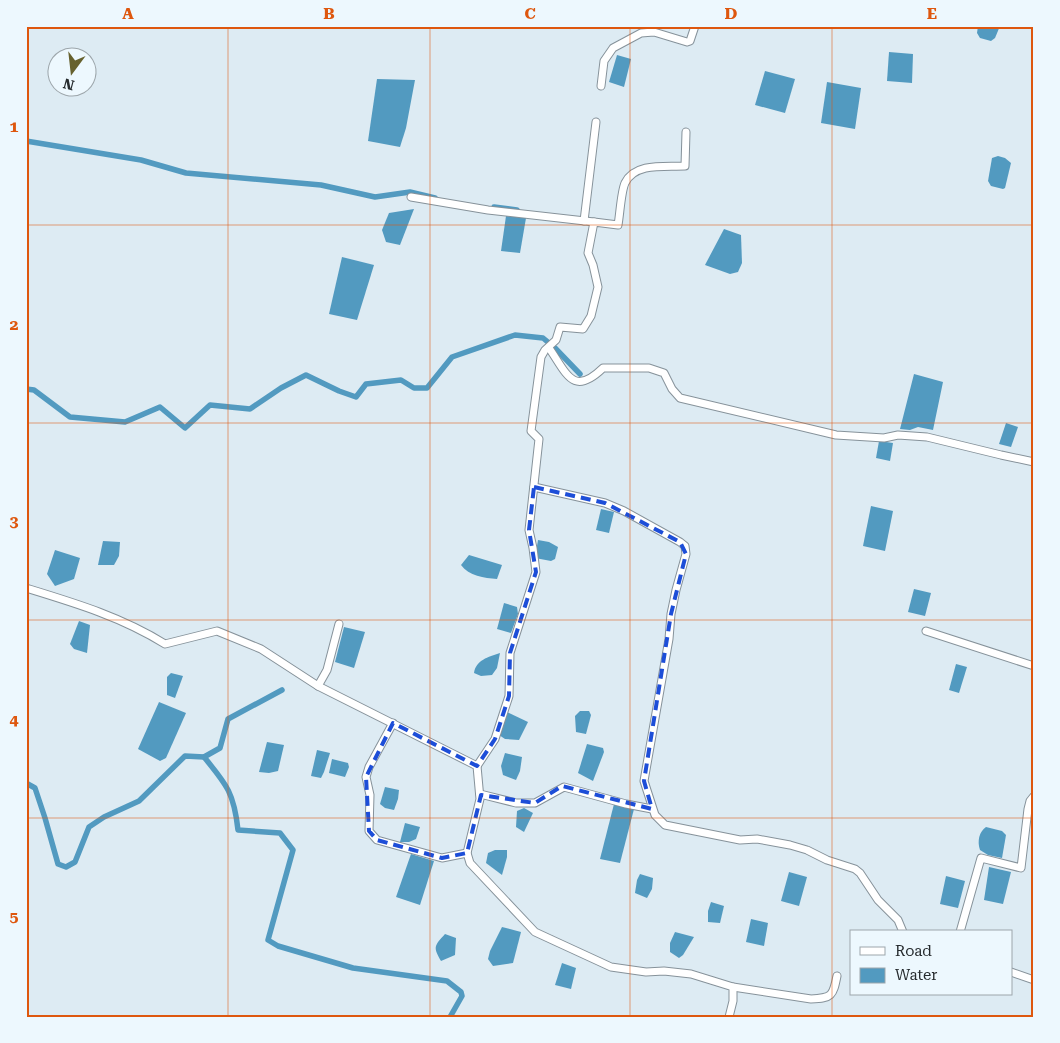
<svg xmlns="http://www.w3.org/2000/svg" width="1060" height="1043" viewBox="0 0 1060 1043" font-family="'Roboto Serif',serif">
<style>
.water{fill:#529ac0}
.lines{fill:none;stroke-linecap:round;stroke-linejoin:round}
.canal{stroke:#529ac0;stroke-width:5.5}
.minor-casing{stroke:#86929a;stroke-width:9}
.minor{stroke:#fff;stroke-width:7}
.marked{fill:none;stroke:#1d4ed8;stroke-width:4;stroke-dasharray:10 6;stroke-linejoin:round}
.grid{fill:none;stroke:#de570e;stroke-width:1;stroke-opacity:0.55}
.neatline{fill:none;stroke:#de570e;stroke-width:2}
.grid-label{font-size:16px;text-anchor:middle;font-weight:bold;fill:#de570e}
</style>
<rect width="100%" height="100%" fill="#ddebf3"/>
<!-- water -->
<g class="water">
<polygon points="978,26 1000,26 995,38 991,41 980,38 977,33"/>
<polygon points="889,52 913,54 912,83 887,81"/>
<polygon points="617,55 631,59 624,87 609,82"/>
<polygon points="765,71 795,79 785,113 755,105"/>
<polygon points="377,79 415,80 406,128 400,147 368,141"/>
<polygon points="827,82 861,88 855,129 821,123"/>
<polygon points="998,156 1005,158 1011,163 1005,188 1003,189 991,186 988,181 992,158"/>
<polygon points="414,209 400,245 386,242 382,230 389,213"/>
<polygon points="506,216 526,218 520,253 501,251"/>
<polygon points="724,229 741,235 742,263 738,272 730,274 705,265"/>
<polygon points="342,257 374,265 357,320 329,314"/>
<polygon points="914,374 943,382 933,430 918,427 910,430 900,429"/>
<polygon points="1006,423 1018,427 1011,447 999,444"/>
<polygon points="879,441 893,443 890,461 876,458"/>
<polygon points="871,506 893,511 885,551 863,546"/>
<polygon points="601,509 614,512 609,533 596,530"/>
<polygon points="538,540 549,542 558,547 555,559 551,561 535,558"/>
<polygon points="103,541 120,542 119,556 114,565 98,565"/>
<polygon points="55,550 80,558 74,579 55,586 47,574"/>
<path d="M469,555L502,565L497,579C484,578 469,576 461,565Z"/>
<polygon points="914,589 931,593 925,616 908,612"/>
<polygon points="504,603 517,607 518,614 511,633 497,629"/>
<polygon points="79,621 90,625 87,653 74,649 70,644"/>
<polygon points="344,627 365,632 354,668 335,662"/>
<path d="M500,653L497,668L492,675L481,676L474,673C476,660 488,657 500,653Z"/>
<polygon points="956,664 967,667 959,693 949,690"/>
<polygon points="171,673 183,676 175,698 167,695 167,677"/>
<polygon points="159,702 186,713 166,758 160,761 138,749"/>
<polygon points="580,711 589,711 591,715 586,734 576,732 575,716"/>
<polygon points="507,712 528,722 519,740 505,739 499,735"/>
<polygon points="267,742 284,745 278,771 269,773 259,772"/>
<polygon points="587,744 603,748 604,752 593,781 578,773"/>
<polygon points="317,750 330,753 324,772 321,778 311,776"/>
<polygon points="505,753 522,757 520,771 516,780 503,775 501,766"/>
<polygon points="332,759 348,763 349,767 345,777 329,773"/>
<polygon points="385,787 399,790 398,799 394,810 385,808 380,804"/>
<polygon points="614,804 634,809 620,863 600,859"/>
<polygon points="524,808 533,813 524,832 516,827 517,811"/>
<polygon points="405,823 420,827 416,839 409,842 400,842"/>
<path d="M986,827L1002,831L1006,835L1002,858L988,855L980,850C977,841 979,832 986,827Z"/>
<polygon points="495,850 507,850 507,857 502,875 486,863 488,853"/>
<polygon points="411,854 434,861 420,905 396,897"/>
<polygon points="989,867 1011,872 1003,904 984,900"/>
<polygon points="789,872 807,877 799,906 781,901"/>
<polygon points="640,874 653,878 652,889 647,898 635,893 637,880"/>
<polygon points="946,876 965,881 958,908 940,904"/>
<polygon points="711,902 724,906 720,923 708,922 708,911"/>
<polygon points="751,919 768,923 764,946 746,942"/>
<polygon points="502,927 521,932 513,963 493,966 488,959 490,951"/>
<polygon points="675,932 694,937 683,955 679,958 670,952 670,943"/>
<path d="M445,934L456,938L455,955L441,961C433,947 434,946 445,934Z"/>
<polygon points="562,963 576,968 571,989 555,985"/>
</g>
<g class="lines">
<!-- canal -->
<g class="canal">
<polyline points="26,141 141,160 186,173 321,185 375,197 410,192 435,198"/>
<polyline points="494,207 517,210"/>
<polyline points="26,389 34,390 70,417 125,422 160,407 185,428 210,405 250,409 281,388 306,375 339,391 356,397 366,384 401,380 414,388 427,388 452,357 515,335 543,338 555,348 580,374"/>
<path d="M204,757C227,785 234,793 238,830L280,833L293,850L268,940L278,946L353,968L447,981L461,992L462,996L450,1017"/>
<polyline points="26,783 35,788 45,818 58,864 66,867 75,862 89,827 104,817 139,801 185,756 204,757 220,748 228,719 282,690"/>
</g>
<!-- minor casing -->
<g class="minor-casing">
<g id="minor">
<polyline points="601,86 604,61 613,48 641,33 654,32 687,42 690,41 695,26"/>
<polyline points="411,197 488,210 594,222"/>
<polyline points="584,221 596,122"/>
<path d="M549,348C567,374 573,397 603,368H649L664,373L672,389L680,398L836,435L884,438L898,435L927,437L1001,455L1034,462"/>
<polyline points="534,487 605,503 624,511 680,542 685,546 686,554 676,590 671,614 669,639 644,781 655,815 665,825 740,840 757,839 790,845 807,850 827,860 855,869 860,873 878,900 898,920 903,932"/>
<path d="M26,588C75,603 122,617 165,644L217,631L261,649L318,686L477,766L480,799L467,853L470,863L535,932L611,967L646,972L664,971L691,974L733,987V1001L729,1017"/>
<polyline points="926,631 1034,666"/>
<polyline points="318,686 327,670 339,624"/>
<polyline points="393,723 369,767 366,777 370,795 369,831 377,840 442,858 467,853"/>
<path d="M477,766L495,739L509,696L510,653L536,572L533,548L529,530L539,439L531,431L541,357L545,350L556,340L560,327L583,329L591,316L598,287L593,265L588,253L594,222L618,225C620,214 621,192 625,183C635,162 666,167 685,166L686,132"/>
<polyline points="480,794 516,803 535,803 564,787 626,804 652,809"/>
<polyline points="960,932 981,858 1021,868 1028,809 1030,801 1034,796"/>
<polyline points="1011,972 1034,980"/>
<path d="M733,987L811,999C832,998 833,996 837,976"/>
</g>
</g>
<!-- minor -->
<use href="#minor" class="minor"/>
</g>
<!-- marked area -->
<path class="marked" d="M534,487L605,503L680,542L686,554L671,614L644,781L652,809L562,786L535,803L481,795L467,853L442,858L377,840L369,831L366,777L393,723L477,766L495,739L509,696L510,653L536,572L529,530Z"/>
<!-- grid -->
<path class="grid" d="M228,26V1017M430,26V1017M630,26V1017M832,26V1017M26,225H1034M26,423H1034M26,620H1034M26,818H1034"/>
<!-- border -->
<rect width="1060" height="1043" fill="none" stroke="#edf8fe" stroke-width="55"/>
<!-- legend -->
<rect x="850" y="930" width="162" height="65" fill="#edf8fe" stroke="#9da6ab"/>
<rect x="860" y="947" width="25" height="8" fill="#ffffff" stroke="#9da6ab"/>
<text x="895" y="956" font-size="15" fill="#262b2e">Road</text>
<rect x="860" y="968" width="25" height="15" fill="#529ac0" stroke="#9da6ab"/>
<text x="895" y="980" font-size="15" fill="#262b2e">Water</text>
<!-- north arrow -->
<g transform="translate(72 72) rotate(195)"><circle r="24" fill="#edf8fe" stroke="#9da6ab"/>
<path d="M0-4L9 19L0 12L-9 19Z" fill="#66612e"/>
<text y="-8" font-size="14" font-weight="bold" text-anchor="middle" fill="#262b2e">N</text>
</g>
<rect x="28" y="28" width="1004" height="988" class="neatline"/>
<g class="grid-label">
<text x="128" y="19">A</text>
<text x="329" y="19">B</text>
<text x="530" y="19">C</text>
<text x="731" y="19">D</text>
<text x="932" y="19">E</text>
<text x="14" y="132">1</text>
<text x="14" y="330">2</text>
<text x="14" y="527">3</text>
<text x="14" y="725">4</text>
<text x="14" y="922">5</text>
</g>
</svg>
